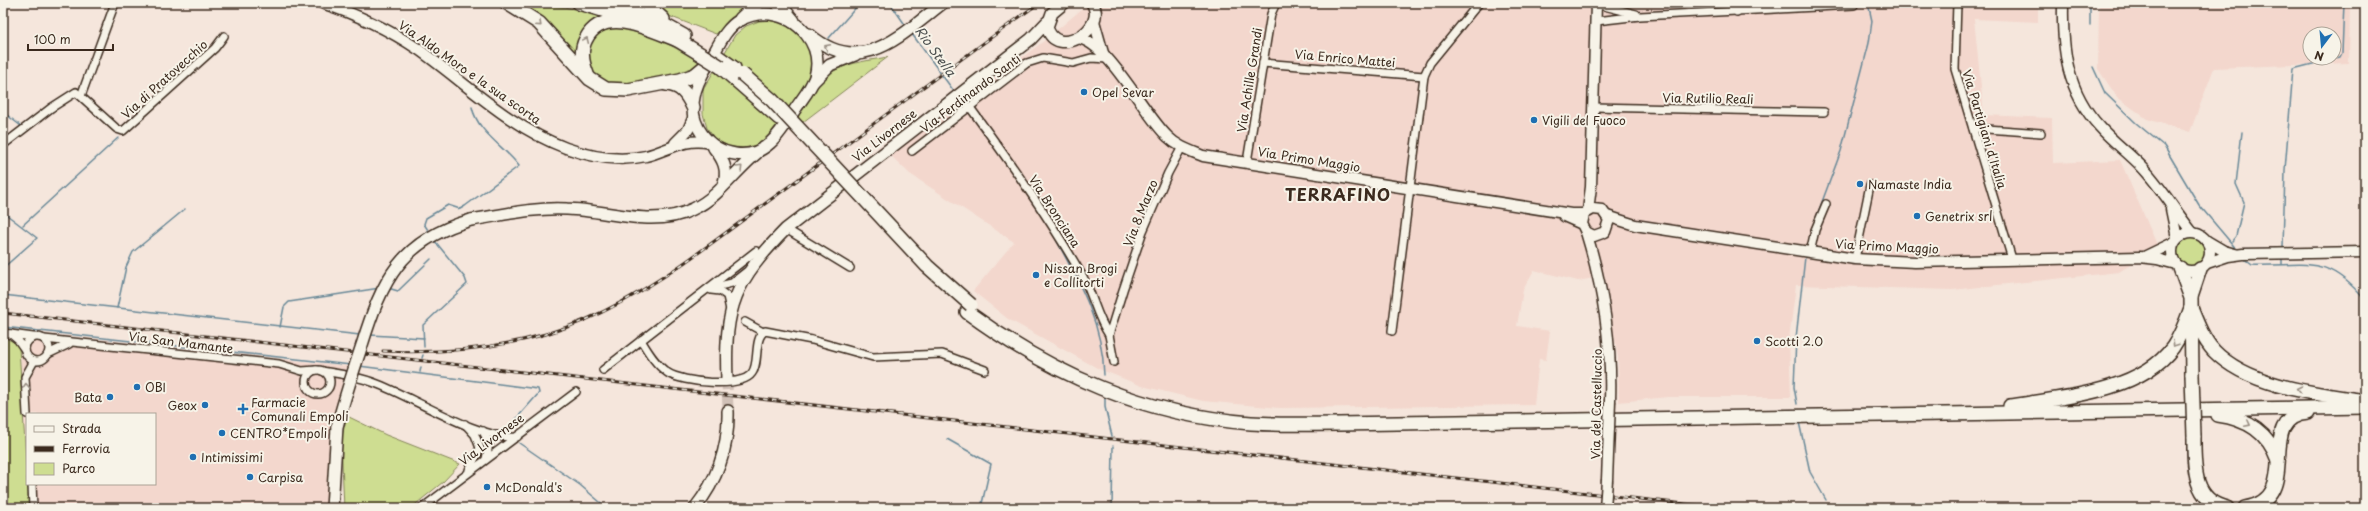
<svg xmlns="http://www.w3.org/2000/svg" width="2368" height="511" viewBox="0 0 2368 511" font-family="'Playpen Sans',sans-serif">
<style>
.built{fill:#f3d7cd;fill-rule:evenodd}
.green{fill:#cedd91;stroke:#848458}
.lines{fill:none;stroke-linecap:round;stroke-linejoin:round}
.stream{stroke:#688897;stroke-width:1.5}
.primary-tunnel{stroke:#d0c0b6;stroke-width:11;stroke-dasharray:11 5.5;stroke-linecap:butt}
.street-casing{stroke:#3b2a1e;stroke-width:10}
.secondary-casing{stroke:#3b2a1e;stroke-width:13}
.primary-casing{stroke:#3b2a1e;stroke-width:14}
.highway-casing{stroke:#3b2a1e;stroke-width:16}
.street{stroke:#f7f3e8;stroke-width:7}
.secondary{stroke:#f7f3e8;stroke-width:10}
.primary{stroke:#f7f3e8;stroke-width:11}
.highway{stroke:#f7f3e8;stroke-width:13}
.rail-casing{stroke:#3b2a1e;stroke-width:3}
.rail{stroke:#f7f3e8;stroke-width:1.5;stroke-dasharray:4.5;stroke-linecap:butt}
.secondary-bridge-casing{stroke:#3b2a1e;stroke-width:13;stroke-linecap:butt}
.primary-bridge-casing{stroke:#3b2a1e;stroke-width:14;stroke-linecap:butt}
.highway-bridge-casing{stroke:#3b2a1e;stroke-width:16;stroke-linecap:butt}
.secondary-bridge{stroke:#f7f3e8;stroke-width:10}
.primary-bridge{stroke:#f7f3e8;stroke-width:11}
.highway-bridge{stroke:#f7f3e8;stroke-width:13}
.oneway{stroke:#998e83}
.poi-dot{fill:#1f6fb2;stroke:#f7f3e8;stroke-width:1.5}
.labels{text-anchor:middle;dominant-baseline:central;stroke-width:4;stroke-linejoin:round;paint-order:stroke}
.street-label{font-size:12px;fill:#3b2a1e;stroke:#f7f3e8}
.poi-label{font-size:12px;fill:#3b2a1e;stroke:#f7f3e8;text-anchor:start}
.water-label{font-size:13px;font-style:italic;fill:#4e5150;stroke:#f7f3e8}
.district-label{font-size:16px;font-weight:bold;letter-spacing:1px;fill:#3b2a1e;stroke:#f7f3e8}
</style>
<rect width="100%" height="100%" fill="#f5e6dc"/>
<filter id="ink" filterUnits="userSpaceOnUse"><feTurbulence type="fractalNoise" baseFrequency=".025" numOctaves="2"/><feDisplacementMap in="SourceGraphic" scale="8" xChannelSelector="R" yChannelSelector="G"/><feConvolveMatrix kernelMatrix="1 2 1 2 8 2 1 2 1" color-interpolation-filters="sRGB"/></filter>
<g filter="url(#ink)">
<!-- built -->
<g class="built">
<polygon points="1089,3 2038,3 2038,22 1974,19 1984,115 2052,118 2053,163 2120,160 2158,247 2119,272 1952,290 1796,285 1789,339 1791,397 1668,397 1619,402 1618,358 1604,276 1578,281 1534,270 1523,290 1517,326 1550,331 1546,360 1539,359 1534,405 1280,408 1203,401 1142,386 1099,369 1008,319 973,291 1014,242 910,174 890,155 1044,41"/>
<path d="M2099,3H2350L2349,63L2214,68L2190,132L2147,119L2117,97L2098,69ZM2310,34H2334V58H2310Z"/>
<polygon points="19,331 347,366 333,414 326,508 192,508 179,505 148,508 29,508 28,484 155,484 155,414 27,414 27,468"/>
</g>
<!-- green -->
<g class="green">
<path d="M516,3C551,3 578,9 611,18L599,20L579,62Z"/>
<polygon points="653,3 754,3 737,14 716,34 661,13"/>
<polygon points="774,20 793,26 810,47 812,58 808,80 769,139 752,148 730,147 715,139 707,128 703,114 703,90 735,35 746,26 759,21"/>
<path d="M611,28C643,27 676,48 703,64C695,68 688,72 680,75C673,78 621,86 614,85C581,77 578,39 611,28Z"/>
<path d="M888,57L803,122L798,117C825,67 834,66 888,57Z"/>
<circle cx="2191" cy="252" r="16"/>
<polygon points="3,337 16,343 19,348 29,508 3,508"/>
<polygon points="347,416 386,435 460,464 443,482 411,508 344,508 341,440"/>
</g>
<g class="lines">
<!-- stream -->
<g class="stream">
<polyline points="890,3 906,26"/>
<polyline points="2090,3 2090,25"/>
<polyline points="912,34 953,90"/>
<polyline points="829,38 860,3"/>
<polyline points="2093,67 2105,93 2136,123 2164,146 2199,205 2238,251"/>
<polyline points="3,112 21,126 17,130"/>
<polyline points="3,212 37,238 3,268"/>
<polyline points="23,225 118,138"/>
<polyline points="1813,226 1841,151 1869,43 1872,21 1868,3"/>
<path d="M430,233L424,224L426,218L448,205L460,209L465,206L519,166C505,147 477,132 472,107"/>
<path d="M1054,236C1078,280 1103,323 1104,375"/>
<polyline points="2232,241 2236,236 2244,202 2236,184 2242,132"/>
<polyline points="2283,248 2285,170 2293,69 2340,57 2342,53 2344,3"/>
<path d="M2243,258L2252,265C2306,267 2325,252 2365,300"/>
<polyline points="2282,264 2282,259"/>
<polyline points="388,288 398,291 431,259"/>
<polyline points="3,295 360,335"/>
<polyline points="117,308 126,267 133,252 185,209"/>
<polyline points="3,327 351,365"/>
<polyline points="280,327 284,307 289,302 380,288"/>
<polyline points="370,335 424,338"/>
<polyline points="424,347 423,325 467,284 465,278 434,240"/>
<polyline points="422,358 423,355"/>
<polyline points="359,366 538,389 539,393 516,419 507,435"/>
<polyline points="420,372 421,367"/>
<polyline points="1105,395 1105,407 1112,436"/>
<polyline points="1797,404 1794,387 1796,338 1805,257"/>
<polyline points="1799,422 1810,472 1826,500"/>
<polyline points="947,439 991,464 981,508"/>
<polyline points="519,443 580,485 607,508"/>
<polyline points="1112,508 1113,446"/>
</g>
<!-- primary-tunnel -->
<polyline class="primary-tunnel" points="727,379 728,411"/>
<!-- street casing -->
<g class="street-casing">
<g id="street">
<polyline points="1736,3 1737,12"/>
<polyline points="1957,3 1955,69 2012,259"/>
<polyline points="1596,4 1636,14"/>
<polyline points="1596,21 1640,16 1854,5"/>
<polyline points="1263,63 1424,76"/>
<polyline points="81,96 115,3"/>
<path d="M969,106C1009,161 1049,217 1083,277C1093,295 1097,318 1109,335"/>
<polyline points="1593,107 1824,112"/>
<polyline points="1973,128 2041,133"/>
<polyline points="3,145 51,108 76,92 117,129 123,131 215,48 224,36"/>
<polyline points="912,151 1027,63 1043,58 1073,63 1091,58 1108,59"/>
<polyline points="1247,162 1271,14 1276,3"/>
<polyline points="786,229 850,268"/>
<polyline points="1810,253 1815,230 1826,204"/>
<polyline points="1855,259 1870,185"/>
<polyline points="711,288 732,283 746,272"/>
<polyline points="711,290 720,291 727,296 730,310"/>
<polyline points="745,322 763,332"/>
<polyline points="1392,331 1424,76 1430,63 1479,3"/>
<polyline points="3,333 33,337"/>
<polyline points="11,334 18,340 25,350"/>
<circle cx="37" cy="349" r="12"/>
<polyline points="44,339 279,364 302,371 316,370"/>
<path d="M641,340C648,352 656,365 668,373C682,382 741,389 752,373C760,363 753,338 765,331L812,340L873,357L942,354L985,370"/>
<polyline points="48,354 69,344"/>
<polyline points="1114,362 1109,335 1123,290 1143,231 1168,173 1182,147"/>
<circle cx="318" cy="382" r="12"/>
<polyline points="603,370 756,251"/>
<path d="M322,371C341,374 357,376 375,383C411,396 481,441 517,437"/>
<polyline points="27,414 25,377 34,361"/>
<polyline points="465,424 475,435 480,448 469,470"/>
<polyline points="483,431 489,444 486,459"/>
<polyline points="32,484 33,508"/>
<polyline points="422,508 576,392"/>
</g>
</g>
<!-- secondary casing -->
<g class="secondary-casing">
<g id="secondary">
<path d="M322,3C356,14 388,29 418,49C466,83 509,127 566,148C591,157 619,162 646,156C669,150 685,137 710,143"/>
<path d="M2063,3C2062,50 2067,92 2100,127C2113,142 2129,153 2142,167C2161,187 2175,211 2192,232"/>
<polyline points="1094,21 1103,53"/>
<path d="M1077,38C1107,40 1144,115 1168,137C1178,147 1191,151 1203,156L1571,214H1584"/>
<polyline points="675,143 688,130 694,116"/>
<polyline points="2171,209 2177,238"/>
<polyline points="1588,210 1591,187 1596,3"/>
<polyline points="1564,216 1582,224 1586,232 1594,236 1605,232 1609,220 1602,210 1593,209 1584,214 1582,224"/>
<polyline points="1607,216 1635,225 1855,259 1915,262 2140,257 2157,259 2176,264"/>
<path d="M1586,232C1603,287 1612,343 1610,401"/>
<circle cx="2191" cy="252" r="19"/>
<polyline points="2207,241 2224,251 2235,254"/>
<polyline points="2146,256 2173,243"/>
<polyline points="2207,263 2228,256 2243,254 2365,252"/>
<polyline points="1607,480 1609,428"/>
</g>
</g>
<!-- primary casing -->
<g class="primary-casing">
<g id="primary">
<path d="M1064,3L1052,13L1047,27C1056,61 1109,28 1092,3"/>
<path d="M770,14C799,18 824,45 815,77C811,89 801,100 794,111C781,132 765,159 735,154C708,150 688,124 694,97C696,82 706,68 713,55C720,42 727,27 740,20C749,15 760,13 770,14Z"/>
<path d="M809,34C861,79 901,35 943,3"/>
<polyline points="813,82 830,65 855,55"/>
<path d="M714,148C723,159 729,170 723,185"/>
<path d="M471,220C503,215 535,207 567,209C609,210 654,229 693,209C719,197 735,171 757,153"/>
<path d="M727,379C724,306 735,281 786,229L1031,39L1047,22"/>
<polyline points="332,508 337,427"/>
<path d="M695,508C718,479 729,448 728,411"/>
</g>
</g>
<!-- highway casing -->
<g class="highway-casing">
<g id="highway">
<polyline points="507,3 539,23 590,79 606,89 628,90 680,80 695,75 707,65"/>
<polyline points="579,3 629,18"/>
<polyline points="645,3 663,19"/>
<polyline points="778,3 793,21"/>
<polyline points="620,7 666,26 684,36"/>
<polyline points="741,19 758,3"/>
<polyline points="671,36 702,55"/>
<polyline points="717,56 734,68"/>
<polyline points="721,67 779,118"/>
<path d="M587,74C582,62 580,50 586,39C604,4 652,31 678,40"/>
<path d="M666,84C681,85 687,94 693,107"/>
<polyline points="2180,268 2191,298 2192,375"/>
<polyline points="2191,296 2200,269"/>
<path d="M2191,308C2197,323 2203,339 2214,351C2249,387 2318,394 2365,401"/>
<path d="M967,312C1053,375 1144,415 1251,423C1280,425 1309,424 1339,424L2365,407"/>
<path d="M2010,406C2060,398 2141,392 2173,347C2181,335 2186,322 2191,308"/>
<path d="M2218,415C2247,419 2268,432 2278,460"/>
<path d="M2194,436C2194,464 2192,501 2227,508"/>
<path d="M2245,508C2306,499 2252,417 2308,413"/>
</g>
</g>
<!-- street -->
<use href="#street" class="street"/>
<!-- secondary -->
<use href="#secondary" class="secondary"/>
<!-- primary -->
<use href="#primary" class="primary"/>
<!-- highway -->
<use href="#highway" class="highway"/>
<!-- rail casing -->
<g class="rail-casing">
<g id="rail">
<polyline points="3,313 1720,508"/>
<path d="M383,351C451,354 522,347 585,320C655,290 716,239 777,195C864,131 951,66 1039,3"/>
</g>
</g>
<!-- rail -->
<use href="#rail" class="rail"/>
<!-- secondary-bridge casing -->
<g class="secondary-bridge-casing">
<g id="secondary-bridge">
<polyline points="1609,428 1610,401"/>
<polyline points="1605,508 1607,480"/>
</g>
</g>
<!-- primary-bridge casing -->
<g class="primary-bridge-casing">
<path id="primary-bridge" d="M337,427C344,399 353,372 362,345C382,280 401,240 471,220"/>
</g>
<!-- highway-bridge casing -->
<g class="highway-bridge-casing">
<g id="highway-bridge">
<polyline points="702,55 721,67"/>
<polyline points="742,74 772,100 927,266 971,305"/>
<polyline points="2192,375 2194,436"/>
</g>
</g>
<!-- secondary-bridge -->
<use href="#secondary-bridge" class="secondary-bridge"/>
<!-- primary-bridge -->
<use href="#primary-bridge" class="primary-bridge"/>
<!-- highway-bridge -->
<use href="#highway-bridge" class="highway-bridge"/>
</g>
<!-- one-way arrows -->
<defs><path id="oneway-chevron" d="M-2-3.5L2.5 0L-2 3.5" fill="none" stroke-width="1.6" stroke-linecap="round" stroke-linejoin="round"/></defs>
<g class="oneway">
<use href="#oneway-chevron" transform="translate(539 24) rotate(42)"/>
<use href="#oneway-chevron" transform="translate(586 40) rotate(-66)"/>
<use href="#oneway-chevron" transform="translate(827 47) rotate(-153)"/>
<use href="#oneway-chevron" transform="translate(740 168) rotate(-45)"/>
<use href="#oneway-chevron" transform="translate(2175 344) rotate(123)"/>
<use href="#oneway-chevron" transform="translate(26 386) rotate(-93)"/>
<use href="#oneway-chevron" transform="translate(2299 389) rotate(-167)"/>
<use href="#oneway-chevron" transform="translate(2248 424) rotate(27)"/>
</g>
</g>
<!-- markers -->
<g class="poi-dot">
<circle cx="1084" cy="92" r="4"/>
<circle cx="1534" cy="120" r="4"/>
<circle cx="1860" cy="184" r="4"/>
<circle cx="1917" cy="216" r="4"/>
<circle cx="1036" cy="275" r="4"/>
<circle cx="1757" cy="341" r="4"/>
<circle cx="137" cy="387" r="4"/>
<circle cx="110" cy="397" r="4"/>
<circle cx="205" cy="405" r="4"/>
<path d="M241 403h4v4h4v4h-4v4h-4v-4h-4v-4h4z"/>
<circle cx="222" cy="433" r="4"/>
<circle cx="193" cy="457" r="4"/>
<circle cx="250" cy="477" r="4"/>
<circle cx="487" cy="487" r="4"/>
</g>
<g class="labels">
<!-- street labels -->
<g class="street-label">
<text transform="translate(1345 58) rotate(5)">Via Enrico Mattei</text>
<text transform="translate(470 72) rotate(35)">Via Aldo Moro e la sua scorta</text>
<text transform="translate(164 79) rotate(-42)">Via di Pratovecchio</text>
<text transform="translate(1249 80) rotate(-81)">Via Achille Grandi</text>
<text transform="translate(970 93) rotate(-37)">Via Ferdinando Santi</text>
<text transform="translate(1708 98) rotate(1)">Via Rutilio Reali</text>
<text transform="translate(1985 129) rotate(73)">Via Partigiani d'Italia</text>
<text transform="translate(884 135) rotate(-38)">Via Livornese</text>
<text transform="translate(1309 159) rotate(9)">Via Primo Maggio</text>
<text transform="translate(1055 211) rotate(57)">Via Bronciana</text>
<text transform="translate(1140 213) rotate(-68)">Via 8 Marzo</text>
<text transform="translate(1887 246) rotate(3)">Via Primo Maggio</text>
<text transform="translate(181 342) rotate(7)">Via San Mamante</text>
<text transform="translate(1596 404) rotate(-89)">Via del Castelluccio</text>
<text transform="translate(491 439) rotate(-37)">Via Livornese</text>
</g>
<!-- poi labels -->
<g class="poi-label">
<text x="1092" y="92">Opel Sevar</text>
<text x="1542" y="120">Vigili del Fuoco</text>
<text x="1868" y="184">Namaste India</text>
<text x="1925" y="216">Genetrix srl</text>
<text x="1044" y="268">Nissan Brogi<tspan x="1044" dy="14">e Collitorti</tspan></text>
<text x="1765" y="341">Scotti 2.0</text>
<text x="145" y="387">OBI</text>
<text x="102" y="397" text-anchor="end">Bata</text>
<text x="251" y="402">Farmacie<tspan x="251" dy="14">Comunali Empoli</tspan></text>
<text x="197" y="405" text-anchor="end">Geox</text>
<text x="230" y="433">CENTRO*Empoli</text>
<text x="201" y="457">Intimissimi</text>
<text x="258" y="477">Carpisa</text>
<text x="495" y="487">McDonald's</text>
</g>
<!-- water labels -->
<g class="water-label">
<text transform="translate(936 51) rotate(54)">Rio Stella</text>
</g>
<!-- district labels -->
<g class="district-label">
<text x="1338" y="194">TERRAFINO</text>
</g>
</g>
<!-- margin -->
<rect width="2368" height="511" fill="none" stroke="#f7f3e8" stroke-width="16"/>
<rect x="8" y="8" width="2352" height="495" fill="none" stroke="#3b2a1e" stroke-width="1.5" filter="url(#ink)"/>
<!-- legend -->
<rect x="26" y="413" width="130" height="72" fill="#f7f3e8" stroke="#aca397"/>
<rect x="34" y="426" width="20" height="6" fill="#f7f3e8" stroke="#aca397"/>
<text x="62" y="433" font-size="12" fill="#3b2a1e">Strada</text>
<rect x="34" y="446" width="20" height="6" fill="#3b2a1e" stroke="#aca397"/>
<text x="62" y="453" font-size="12" fill="#3b2a1e">Ferrovia</text>
<rect x="34" y="463" width="20" height="12" fill="#cedd91" stroke="#aca397"/>
<text x="62" y="473" font-size="12" fill="#3b2a1e">Parco</text>
<!-- north arrow -->
<g transform="translate(2322 46) rotate(196)"><circle r="19" fill="#f7f3e8" stroke="#aca397"/>
<path d="M0-3L7 15L0 10L-7 15Z" fill="#1f6fb2"/>
<text y="-6" font-size="11" font-weight="bold" text-anchor="middle" fill="#3b2a1e">N</text>
</g>
<!-- scale -->
<path d="M28 44v6h85v-6" fill="none" stroke="#3b2a1e" stroke-width="2"/>
<text x="34" y="44" font-size="12" fill="#3b2a1e" stroke="#f7f3e8" stroke-width="3" paint-order="stroke">100 m</text>
</svg>
